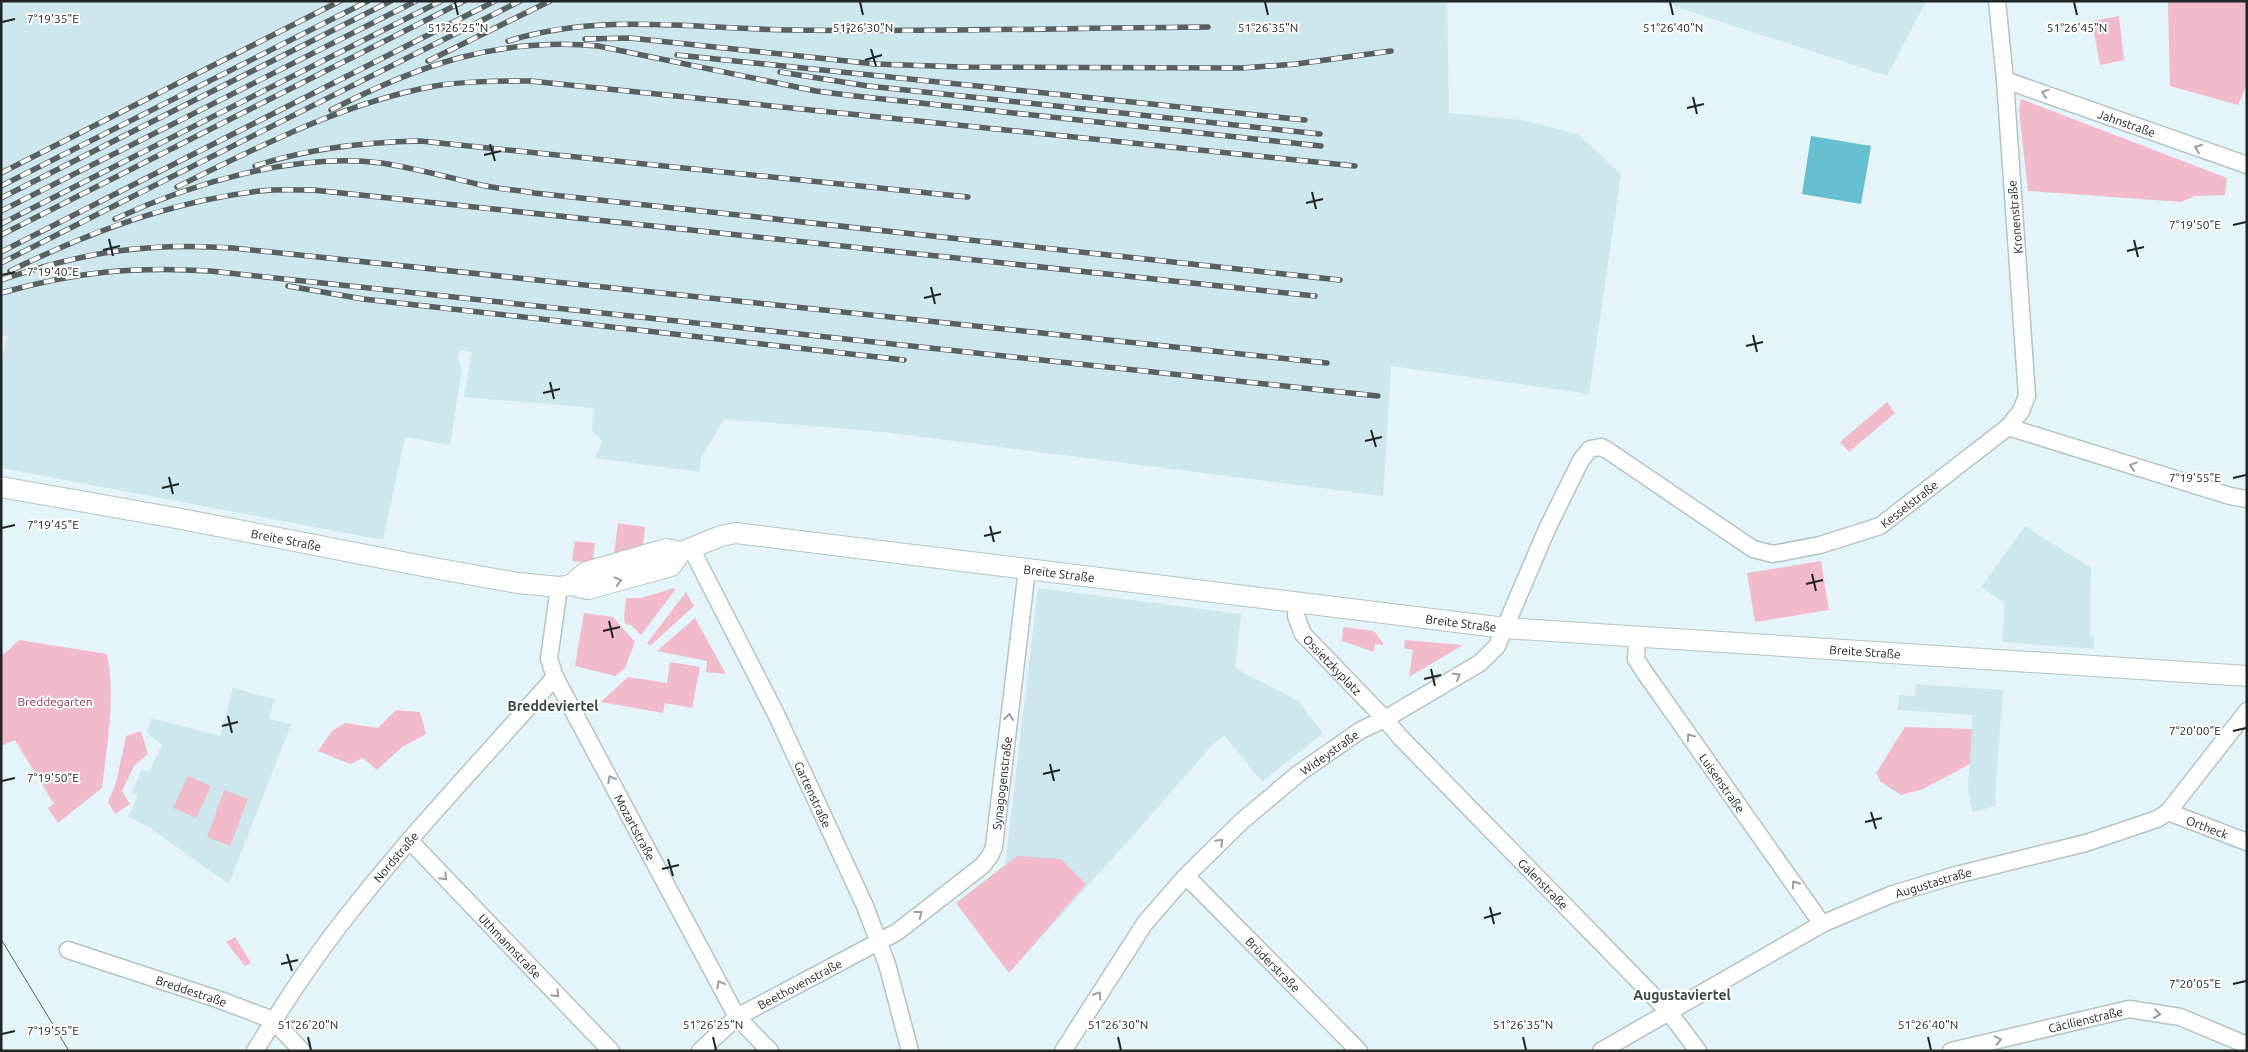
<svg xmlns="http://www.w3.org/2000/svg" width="2248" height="1052" viewBox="0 0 2248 1052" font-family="Ubuntu,sans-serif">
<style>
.built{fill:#cee7ec}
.green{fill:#f2bbcc}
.water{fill:#66bfcf}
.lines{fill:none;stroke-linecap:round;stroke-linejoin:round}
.minor-casing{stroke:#b4c3c6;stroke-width:19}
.tertiary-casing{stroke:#b4c3c6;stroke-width:22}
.minor{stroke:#fff;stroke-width:16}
.tertiary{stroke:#fff;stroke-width:20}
.tram{stroke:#586062;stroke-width:1}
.rail-casing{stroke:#586062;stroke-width:5.5}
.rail{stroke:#fff;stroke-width:4;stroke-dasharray:11;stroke-linecap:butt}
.oneway{stroke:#9b9d9e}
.ticks{fill:none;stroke:#202527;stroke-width:2}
.labels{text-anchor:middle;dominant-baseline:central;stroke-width:4;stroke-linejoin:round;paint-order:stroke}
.street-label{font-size:12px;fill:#202527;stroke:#fff}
.park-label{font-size:12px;fill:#8a3657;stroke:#fff}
.neighbourhood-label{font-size:14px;font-weight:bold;fill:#3a4749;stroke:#fff}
.ticks-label{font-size:12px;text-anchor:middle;fill:#202527;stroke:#fff;stroke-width:4;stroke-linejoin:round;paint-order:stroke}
</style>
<rect width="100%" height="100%" fill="#e4f4f8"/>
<!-- built -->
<g class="built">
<polygon points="1,1 1447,1 1449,113 1523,120 1578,134 1621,174 1589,394 1391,366 1383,496 884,432 724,419 701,458 700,472 595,458 602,441 592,431 594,408 464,397 472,352 460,350 458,358 462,370 450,445 405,437 383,540 1,468 1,363 7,335 1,337"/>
<polygon points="1658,1 1925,1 1925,3 1887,76"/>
<polygon points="2025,526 2091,568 2090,636 2094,637 2094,649 2002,642 2005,603 1981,587"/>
<polygon points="1038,588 1241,614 1235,668 1298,701 1323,733 1262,782 1224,735 1214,743 1137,831 1009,973 956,903 1005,865"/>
<polygon points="1916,684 2003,690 1995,795 1996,806 1972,812 1968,788 1973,715 1898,710 1899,695 1915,696"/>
<polygon points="233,688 274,699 269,719 291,724 229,884 150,828 128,817 138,795 132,792 142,769 149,772 162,745 147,733 151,718 220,736"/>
</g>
<!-- green -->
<g class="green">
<polygon points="2168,1 2247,1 2247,84 2238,105 2170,86"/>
<polygon points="2119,16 2124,60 2100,65 2092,21"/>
<polygon points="2021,99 2227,178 2225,195 2195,196 2181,202 2028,191 2019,110"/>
<polygon points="1887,402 1895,413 1849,452 1840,442"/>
<polygon points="618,523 645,527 643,546 614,554"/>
<polygon points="575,541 595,543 593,560 585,562 572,561"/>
<polygon points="1821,561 1829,610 1755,622 1747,573"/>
<polygon points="674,588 675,590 641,635 631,625 626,624 624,620 626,598 641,598"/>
<polygon points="686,592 694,606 650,646 647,643"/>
<polygon points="584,613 613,617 635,642 625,668 615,676 575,666"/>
<polygon points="695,618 726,674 706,672 707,661 657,651"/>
<polygon points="1343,627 1374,631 1383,643 1383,645 1375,644 1374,652 1342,641"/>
<path d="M19,640L107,654C116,697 107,745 102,788L58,823L48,808L54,804L15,740L1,746V657Z"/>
<polygon points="1405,640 1463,645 1409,677 1413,650 1404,648"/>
<polygon points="670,662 700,667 692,708 665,703 663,713 601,702 628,677 667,683"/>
<polygon points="396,710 420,712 426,734 402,747 377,770 363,758 350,764 318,751 332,731 345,723 378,728"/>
<polygon points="1905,727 1972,729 1970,764 1923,789 1901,795 1881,782 1876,773"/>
<polygon points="141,731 148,754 134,766 122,791 130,804 115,814 108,802 116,783 126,736"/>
<polygon points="188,776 211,786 196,818 173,808"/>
<polygon points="224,790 248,799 230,846 207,837"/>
<polygon points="1017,856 1061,859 1086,884 1009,973 956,903"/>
<polygon points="235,937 251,963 245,966 226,942"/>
</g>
<!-- water -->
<polygon class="water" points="1811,136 1871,146 1861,204 1802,194"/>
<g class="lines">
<!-- minor casing -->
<g class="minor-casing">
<g id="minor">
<path id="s1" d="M2005,80L2247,165"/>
<polyline points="2008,427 2230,496 2247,499"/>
<path id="s2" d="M691,548L776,714L865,906L887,964L910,1051"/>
<path id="s3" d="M559,587L549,659L555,677L737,1017L770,1051"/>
<path id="s4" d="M1297,603L1296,616L1303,634L1385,719L1401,738L1669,1012L1698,1051"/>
<path id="s5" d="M1637,636L1636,659L1645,673L1822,924"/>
<path id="s6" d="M2168,812L2247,842"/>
<path id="s7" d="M410,841L611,1051"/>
<path id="s8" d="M1186,876L1359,1051"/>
<path id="s9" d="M68,950L220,1000L273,1020L302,1051"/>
<path id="s10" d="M255,1051C281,1008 309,965 340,925C406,839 483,759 555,677"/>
<path id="s11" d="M700,1051L737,1017L897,932L982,866L990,856L994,847L1027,569"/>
<path id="s12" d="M1063,1051L1145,923L1186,876L1242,821L1298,774L1361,730L1385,719L1480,663L1497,646L1547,529L1581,460L1590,449L1601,447L1607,450L1753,549L1773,554L1820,545L1880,526L2008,427L2021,411L2027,396L2005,80L1997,1"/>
<path id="s13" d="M1601,1051L1822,924L1890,895L1956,875L2086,843L2157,819L2168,812L2247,711"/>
<path id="s14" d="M1951,1051L2129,1009L2180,1017L2247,1045"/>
</g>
</g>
<!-- tertiary casing -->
<g class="tertiary-casing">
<g id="tertiary">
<path id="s15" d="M1,487L176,518L428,567L518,583L559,587L571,585L588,589L671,566L681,552L721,536L736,533L1505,628L2247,676"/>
<polyline points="571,585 586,572 666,549 681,552"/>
</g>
</g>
<!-- minor -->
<use href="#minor" class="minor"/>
<!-- tertiary -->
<use href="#tertiary" class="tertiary"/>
<!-- tram -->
<polyline class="tram" points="1,939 69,1051"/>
<!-- rail casing -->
<g class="rail-casing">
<g id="rail">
<polyline points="585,39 630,38 875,64 962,67 1242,68 1296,64 1391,51"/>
<path d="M508,41C603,12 696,29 793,30C931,32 1070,28 1208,27"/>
<polyline points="677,55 1305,120"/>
<polyline points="428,61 550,1"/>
<polyline points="780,72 868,86 1320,134"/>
<path d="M331,110C419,65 497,37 598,46L816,91L855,96L1321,146"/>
<path d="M255,166C310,148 364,142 420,141L968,197"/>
<polyline points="1,173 340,1"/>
<polyline points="1,186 368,1"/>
<path d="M177,187C260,146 343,103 435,86C466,81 498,81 530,81L1355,166"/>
<polyline points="1,198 391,1"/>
<polyline points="1,211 416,1"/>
<path d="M115,219C192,183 296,152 381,163C415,168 447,177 481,185C498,189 516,190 534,193L1340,280"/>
<polyline points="1,224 441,1"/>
<polyline points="1,235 464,1"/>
<polyline points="1,252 495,1"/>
<polyline points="1,263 520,1"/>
<path d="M10,271C89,232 172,201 260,191C277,189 296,190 313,190L1315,296"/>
<path d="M1,280C84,252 146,242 233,248L1327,363"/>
<polyline points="288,286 363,299 904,360"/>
<path d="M1,293C75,272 133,266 210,271L1378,396"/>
</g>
</g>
<!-- rail -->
<use href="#rail" class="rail"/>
</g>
<!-- one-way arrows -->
<defs><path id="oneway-chevron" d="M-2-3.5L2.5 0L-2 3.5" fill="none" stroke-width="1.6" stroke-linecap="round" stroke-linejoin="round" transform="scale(1.25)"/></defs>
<g class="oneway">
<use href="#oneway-chevron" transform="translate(2045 93) rotate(-161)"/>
<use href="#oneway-chevron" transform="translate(2198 148) rotate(-160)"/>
<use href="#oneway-chevron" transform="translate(2133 466) rotate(-163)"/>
<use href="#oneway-chevron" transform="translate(618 581) rotate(-15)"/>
<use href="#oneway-chevron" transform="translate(1457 676) rotate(-30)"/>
<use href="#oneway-chevron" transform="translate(1009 717) rotate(-83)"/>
<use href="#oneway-chevron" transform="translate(1690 737) rotate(-125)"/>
<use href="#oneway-chevron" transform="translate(611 779) rotate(-118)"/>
<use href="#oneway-chevron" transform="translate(1220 842) rotate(-45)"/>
<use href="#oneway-chevron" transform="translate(444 877) rotate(46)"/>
<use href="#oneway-chevron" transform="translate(1795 884) rotate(-126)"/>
<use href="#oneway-chevron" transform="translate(919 914) rotate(-38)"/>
<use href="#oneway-chevron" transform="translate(720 984) rotate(-118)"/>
<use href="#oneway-chevron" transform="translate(556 994) rotate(46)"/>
<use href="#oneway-chevron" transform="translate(1098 995) rotate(-57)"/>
<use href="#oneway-chevron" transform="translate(2157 1014) rotate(9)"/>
<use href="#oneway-chevron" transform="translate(1998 1040) rotate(-13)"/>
</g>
<!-- ticks -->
<path class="ticks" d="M455,2L458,15M860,2L863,15M1265,2L1268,15M1670,2L1673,15M2074,2L2077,15M2,22L15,19M871,49L876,66M865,60L882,55M1693,97L1697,114M1687,108L1704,104M490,144L495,161M484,155L501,151M1312,192L1316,209M1306,203L1323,199M2233,225L2246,222M109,239L113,256M2134,240L2138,257M103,250L120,246M2127,251L2144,247M2,275L15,272M931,287L935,304M924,298L941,294M1753,335L1757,352M1746,346L1763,342M550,382L554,399M543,393L560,389M1371,430L1376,447M1365,441L1382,437M169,477L173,494M2233,478L2246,475M162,488L179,484M990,526L994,542M2,528L15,525M984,536L1001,532M1812,574L1816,591M1806,584L1823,580M609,621L613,638M603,631L620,627M1431,669L1435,686M1424,679L1441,675M228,716L232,733M222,726L238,722M2233,731L2246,728M1050,764L1054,781M1043,774L1060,770M2,781L15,778M1871,812L1876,829M1865,822L1882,818M668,859L673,876M662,869L679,865M1490,907L1494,924M1484,918L1501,913M287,954L292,971M281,964L298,960M2233,984L2246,981M2,1034L15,1031M308,1037L311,1050M713,1037L716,1050M1118,1037L1121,1050M1523,1037L1526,1050M1928,1037L1931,1050"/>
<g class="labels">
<!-- street labels -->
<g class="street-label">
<text stroke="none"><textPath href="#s1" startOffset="129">Jahnstraße</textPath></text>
<text transform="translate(2015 217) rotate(-95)">Kronenstraße</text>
<text stroke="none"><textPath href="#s12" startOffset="1184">Kesselstraße</textPath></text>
<text stroke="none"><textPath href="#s15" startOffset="290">Breite Straße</textPath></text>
<text stroke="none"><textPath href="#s15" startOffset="1084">Breite Straße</textPath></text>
<text stroke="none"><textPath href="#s15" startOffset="1489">Breite Straße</textPath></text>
<text stroke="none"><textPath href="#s15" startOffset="1894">Breite Straße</textPath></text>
<text stroke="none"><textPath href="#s4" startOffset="75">Ossietzkyplatz</textPath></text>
<text stroke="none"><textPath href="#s12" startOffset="404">Wideystraße</textPath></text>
<text stroke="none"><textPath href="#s5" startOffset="174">Luisenstraße</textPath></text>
<text stroke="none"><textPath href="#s11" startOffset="426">Synagogenstraße</textPath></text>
<text stroke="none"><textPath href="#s2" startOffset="275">Gartenstraße</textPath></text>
<text stroke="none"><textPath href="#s3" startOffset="262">Mozartstraße</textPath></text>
<text stroke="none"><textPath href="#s6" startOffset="42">Ortheck</textPath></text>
<text stroke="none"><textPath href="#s10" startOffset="240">Nordstraße</textPath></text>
<text stroke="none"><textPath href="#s4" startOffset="379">Galenstraße</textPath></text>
<text stroke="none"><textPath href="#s13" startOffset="374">Augustastraße</textPath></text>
<text stroke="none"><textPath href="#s7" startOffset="145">Uthmannstraße</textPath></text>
<text stroke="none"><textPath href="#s8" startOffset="124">Brüderstraße</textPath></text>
<text stroke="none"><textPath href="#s11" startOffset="121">Beethovenstraße</textPath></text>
<text stroke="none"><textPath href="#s9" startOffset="130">Breddestraße</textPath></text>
<text stroke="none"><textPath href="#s14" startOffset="138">Cäcilienstraße</textPath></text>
</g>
<!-- park labels -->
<g class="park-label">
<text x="55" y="701">Breddegarten</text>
</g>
<!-- neighbourhood labels -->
<g class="neighbourhood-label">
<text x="553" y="706">Breddeviertel</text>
<text x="1682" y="995">Augustaviertel</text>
</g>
</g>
<g class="ticks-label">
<text x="53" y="23">7°19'35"E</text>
<text x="458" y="32">51°26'25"N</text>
<text x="863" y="32">51°26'30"N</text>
<text x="1268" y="32">51°26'35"N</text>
<text x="1673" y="32">51°26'40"N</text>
<text x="2077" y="32">51°26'45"N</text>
<text x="2195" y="229">7°19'50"E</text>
<text x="53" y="276">7°19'40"E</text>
<text x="2195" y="482">7°19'55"E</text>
<text x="53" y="529">7°19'45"E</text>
<text x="2195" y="735">7°20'00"E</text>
<text x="53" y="782">7°19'50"E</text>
<text x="2195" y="988">7°20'05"E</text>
<text x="308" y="1029">51°26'20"N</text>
<text x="713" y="1029">51°26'25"N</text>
<text x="1118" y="1029">51°26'30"N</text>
<text x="1523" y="1029">51°26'35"N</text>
<text x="1928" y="1029">51°26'40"N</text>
<text x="53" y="1035">7°19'55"E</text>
</g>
<!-- border -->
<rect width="2248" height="1052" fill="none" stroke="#202527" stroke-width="5"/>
</svg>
